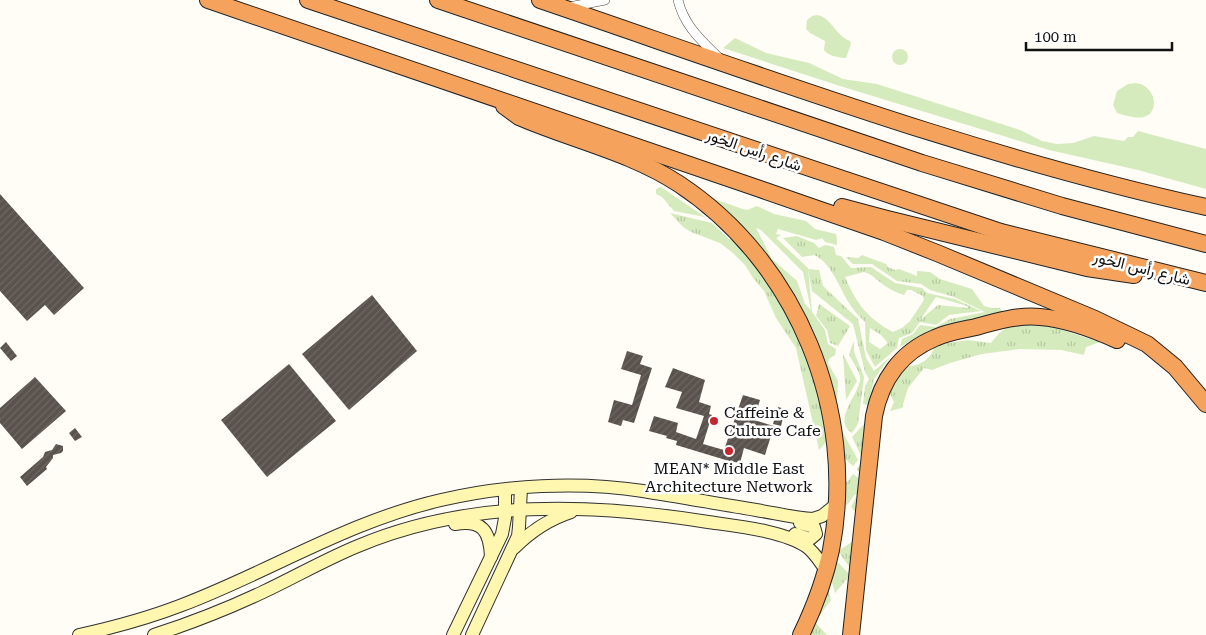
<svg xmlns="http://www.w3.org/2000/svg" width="1206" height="635" viewBox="0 0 1206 635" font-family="'Roboto Serif',Vazirmatn,serif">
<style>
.grass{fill:url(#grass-tufts);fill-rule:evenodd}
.park{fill:#d5ebbd;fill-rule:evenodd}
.building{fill:url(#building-hatch)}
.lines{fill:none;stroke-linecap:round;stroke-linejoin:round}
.street-casing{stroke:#444;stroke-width:10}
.secondary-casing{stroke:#333;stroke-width:14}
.highway-casing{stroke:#222;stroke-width:18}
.street{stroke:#fff;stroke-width:9}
.secondary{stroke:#fff6b0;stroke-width:12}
.highway{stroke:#f5a25d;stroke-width:16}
.poi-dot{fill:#c4262e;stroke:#fff;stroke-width:2}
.labels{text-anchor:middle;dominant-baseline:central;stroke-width:5;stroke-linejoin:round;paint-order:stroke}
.street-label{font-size:16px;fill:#111;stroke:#fff}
.poi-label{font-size:16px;fill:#111;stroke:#fff;text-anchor:start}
</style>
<defs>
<pattern id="grass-tufts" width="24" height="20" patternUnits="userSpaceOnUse" patternTransform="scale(1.25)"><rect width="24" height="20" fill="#d5ebbd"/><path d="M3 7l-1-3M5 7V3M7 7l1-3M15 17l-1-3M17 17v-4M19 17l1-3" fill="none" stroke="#b6c8a1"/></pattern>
<pattern id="building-hatch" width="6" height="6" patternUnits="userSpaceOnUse" patternTransform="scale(1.25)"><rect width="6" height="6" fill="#5a524d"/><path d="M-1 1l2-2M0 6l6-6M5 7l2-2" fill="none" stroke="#6d6662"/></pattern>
</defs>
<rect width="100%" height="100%" fill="#fffdf5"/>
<!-- grass -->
<g class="grass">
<polygon points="661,187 705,217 674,211 662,197 656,194 656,189"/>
<polygon points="670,213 712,223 729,239 735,238 772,284 812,364 828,440 819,450 796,348 776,318 764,291 753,278 745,265 733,253 720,243 691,232 683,227"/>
<path d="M797,236L814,243L819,248L825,245L834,247L836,255L841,256L851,268L871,267L895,283L922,288L927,293L955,299L981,311L949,315L936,325L920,322L912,333L899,338L897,348L875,367L866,350L865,322C859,316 853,310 849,303C840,289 831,262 814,255L802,257L783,238ZM864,272C872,274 878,281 885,286C891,290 897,293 904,295L907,290H911L923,296L924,300L910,321L902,328L893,332C868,319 856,303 845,277ZM936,297L967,306L968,308L938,305L920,320ZM870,328L881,335L888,343L880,349L869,342Z"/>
<polygon points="862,255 886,264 888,267 895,270 899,269 917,276 917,271 930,272 940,279 972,289 984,306 992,308 1000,308 1003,313 931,330 900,347 902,339 913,334 920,325 936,327 950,319 985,312 954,297 930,290 921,284 897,281 872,264 853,264 846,257 858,258"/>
<polygon points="808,269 819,270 823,286 858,319 866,358 874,371 890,357 874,379 868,405 863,404 865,386 869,379 865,372 853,324 812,291"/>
<polygon points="819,304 850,326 838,346 830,343 827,330 816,316"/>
<path d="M1027,325L1053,327L1100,342L1086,347L1084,355L1061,350L1019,349L982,354L950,363L932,370L924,368L908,388L902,408L890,411L894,402L889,392L893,382L907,366C921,366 931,359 935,345L968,340L991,343C1005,326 1006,326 1027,325Z"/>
<path d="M854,341V352L864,377L858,424L852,433C832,420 858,396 860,380C861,372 852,362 849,354Z"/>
<polygon points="843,354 857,381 846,400"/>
<polygon points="866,422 863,478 857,514 851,507 857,495 855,494 847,505 841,498 846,483 853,474 860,479 863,478 857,469 863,460 852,437"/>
<polygon points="838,424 858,460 853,466 840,454"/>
<polygon points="855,540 850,568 838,551"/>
<polygon points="834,558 850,575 835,593 830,576"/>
<polygon points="826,581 831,600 815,622 827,635 806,635"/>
</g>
<!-- park -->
<g class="park">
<path d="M817,15C831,17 835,35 850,41L851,44L846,58C841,58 827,56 824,50C824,50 825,42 825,41L810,33L806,29L807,20L812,16Z"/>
<polygon points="735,38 766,53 809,63 843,79 877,84 1020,130 1042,141 1057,144 1073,143 1094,136 1124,141 1128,137 1133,137 1138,131 1206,149 1206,189 1138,170 1049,150 840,86 723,48"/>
<circle cx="900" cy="57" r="8"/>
<path d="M1136,83C1155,85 1161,112 1144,117C1137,119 1124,115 1117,113L1113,105L1117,91L1128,84Z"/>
<path d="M708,197L743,209L747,210L757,206L774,214L806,221L815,229L836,234L837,239V245L825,242L822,238L816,240L778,229L776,234L781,235L776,238L808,268L812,312L825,330L828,344L836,349L835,355L829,359L828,363L838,381L837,405L839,422L758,245L734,219ZM756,228L761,230L803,272L811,310L805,304L797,281L772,259Z"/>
</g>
<!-- building -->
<g class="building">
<polygon points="0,194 84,288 54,315 45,305 27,321 0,291"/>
<polygon points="372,295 417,351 349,410 302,354"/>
<polygon points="6,342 17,356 11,361 0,348"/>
<polygon points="627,351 643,356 640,364 652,368 634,423 623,420 621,426 608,422 614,400 632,405 641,375 621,369"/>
<polygon points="289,364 336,421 267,477 221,420"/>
<polygon points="673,368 705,380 699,402 711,406 709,414 712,415 703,444 724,450 743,395 760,400 754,420 774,426 765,455 744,448 740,463 729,461 676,445 677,441 666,438 667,436 649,431 654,416 678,423 676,432 696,439 704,416 676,408 682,392 665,387"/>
<polygon points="35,377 66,411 22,449 0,423 0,408"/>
<polygon points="778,407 785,409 781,426 773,424"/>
<polygon points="75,428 82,437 75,441 69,433"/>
<polygon points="56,444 63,446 63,451 61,453 53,455 53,458 46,467 47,469 27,486 20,477 43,457 45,452 52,450"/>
</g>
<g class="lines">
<!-- street casing -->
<g class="street-casing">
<g id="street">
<path d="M678,0C684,26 702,41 720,59"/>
<polyline points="569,7 605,0"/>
</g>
</g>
<!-- secondary casing -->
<g class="secondary-casing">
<g id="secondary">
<path d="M455,524C482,519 490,531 491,557"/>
<polyline points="795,534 810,539 816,534 814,527 800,523"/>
<path d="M514,548C530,532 549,519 571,512"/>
<path d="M79,635C111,628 151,617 182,605C269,572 349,521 441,500C506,485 577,481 643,491C681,497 719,504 756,510C775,513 794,518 813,519L822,516L837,504"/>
<path d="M154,635C191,623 227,609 263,592C295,577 326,559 358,546C470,499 591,503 708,522C736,526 785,531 807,547C815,553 820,562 826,570"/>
<polyline points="453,635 502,534 505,518 505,490"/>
<polyline points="472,635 518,536 519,527 521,488"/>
</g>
</g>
<!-- highway casing -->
<g class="highway-casing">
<g id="highway">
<polyline points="208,0 760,189 884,232 937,253 1095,319 1147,344 1175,367 1206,404"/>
<polyline points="308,0 1001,232 1206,283"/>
<polyline points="438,0 922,163 1062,206 1206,244"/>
<path d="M540,0C760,75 979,157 1206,207"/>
<path d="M504,106L519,117C572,140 630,152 679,184C797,262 858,411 831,550C825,579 814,608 801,635"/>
<polyline points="842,207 887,219 1087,268 1134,275"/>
<path d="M851,635L874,416C881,380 901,352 935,338C948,332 962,330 976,327C997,321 1018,315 1040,317C1066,319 1093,329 1117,340"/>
</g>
</g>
<!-- street -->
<use href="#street" class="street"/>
<!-- secondary -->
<use href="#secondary" class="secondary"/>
<!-- highway -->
<use href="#highway" class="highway"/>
</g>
<!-- markers -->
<g class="poi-dot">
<circle cx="714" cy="421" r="5"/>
<circle cx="729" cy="451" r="5"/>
</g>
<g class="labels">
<!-- street labels -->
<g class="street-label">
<text transform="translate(754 150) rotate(19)">شارع رأس الخور</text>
<text transform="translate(1142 268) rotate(14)">شارع رأس الخور</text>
</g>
<!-- poi labels -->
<g class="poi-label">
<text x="724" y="412">Caffeine &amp;<tspan x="724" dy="18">Culture Cafe</tspan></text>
<text x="729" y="468" text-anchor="middle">MEAN* Middle East<tspan x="729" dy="18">Architecture Network</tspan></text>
</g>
</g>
<!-- scale -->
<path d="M1026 42v8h146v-8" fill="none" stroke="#111111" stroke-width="2.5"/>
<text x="1034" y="42" font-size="15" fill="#111111" stroke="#ffffff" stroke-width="4" paint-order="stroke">100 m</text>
</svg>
